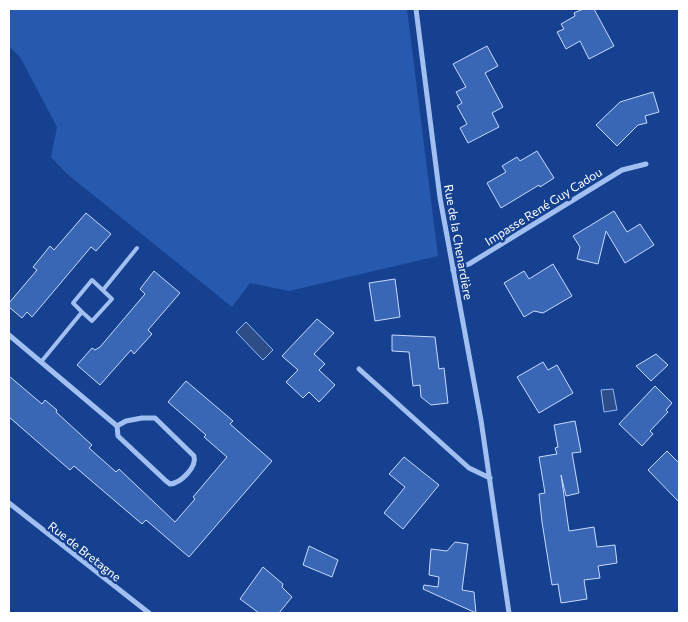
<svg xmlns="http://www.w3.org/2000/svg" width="688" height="622" viewBox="0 0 688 622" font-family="Commissioner,sans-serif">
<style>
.green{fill:#2759ae}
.water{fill:#2d4d88;stroke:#93b8f4}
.building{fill:#3967b6;stroke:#c7dbfc}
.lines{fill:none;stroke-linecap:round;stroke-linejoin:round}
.lane{stroke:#a1bff1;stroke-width:4}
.street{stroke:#a1bff1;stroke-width:5}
.labels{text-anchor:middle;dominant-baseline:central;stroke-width:5;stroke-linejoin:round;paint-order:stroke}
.street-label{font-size:12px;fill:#fff;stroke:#154190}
</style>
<rect width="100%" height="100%" fill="#154190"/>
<!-- green -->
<polygon class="green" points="9,9 407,9 438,256 289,291 250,283 232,307 66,173 51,157 57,127 20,57 9,46"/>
<!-- water -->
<g class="water">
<polygon points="246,322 273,350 263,360 236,332"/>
<polygon points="613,389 617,410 604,412 601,390"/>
</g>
<!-- building -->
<g class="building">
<polygon points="583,9 594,9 614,46 589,59 580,41 566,49 557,32 564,29 561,24 575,16 574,13"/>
<polygon points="487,46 498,66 485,73 503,107 492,113 499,127 468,143 460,128 467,124 457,106 462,103 456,92 466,87 453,64"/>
<polygon points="653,92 659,112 645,116 647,123 638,125 617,146 596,125 620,102"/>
<polygon points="537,151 554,178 540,187 539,185 501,208 487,183 506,172 502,166 517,157 520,161"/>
<polygon points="614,211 627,232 640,224 654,245 625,263 606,231 598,264 577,259 580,247 573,236"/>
<polygon points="86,213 111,234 96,251 91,247 32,317 27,312 22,318 9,307 9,303 37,270 33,267 42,256 50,246 54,250"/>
<polygon points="553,264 572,296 543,313 534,311 524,317 504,283 524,271 529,279"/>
<polygon points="154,271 180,293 148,330 152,334 134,354 131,350 100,385 77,365 92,348 95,350 100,347 145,294 140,289"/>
<polygon points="395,279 400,317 375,321 369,283"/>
<polygon points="317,319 334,333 314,354 325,364 319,370 335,385 319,402 309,392 303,398 286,382 298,370 282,356"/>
<polygon points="392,335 435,337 439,369 444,368 448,403 431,405 421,397 420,385 413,386 409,352 392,351"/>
<polygon points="656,354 668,365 651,381 636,366"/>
<polygon points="543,362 548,370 557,365 573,393 539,413 517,377"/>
<polygon points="9,376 42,404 45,400 57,410 56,412 92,445 89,448 116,472 119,469 175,522 195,499 193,497 227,457 204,437 206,435 168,402 186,381 233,421 230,424 272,461 189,557 146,520 142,524 74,466 70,470 9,417"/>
<polygon points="655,386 672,403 666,410 668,412 650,431 653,434 642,446 619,424"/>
<polygon points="575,421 581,452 572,453 579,493 566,496 561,475 569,531 594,527 597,547 615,545 617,563 598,566 600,578 584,580 587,599 561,603 558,584 552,585 542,522 539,494 545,493 539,457 557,454 555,448 558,447 554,425"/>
<polygon points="667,451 679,463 679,502 648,470"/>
<polygon points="404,457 439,485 403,529 384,513 405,487 389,474"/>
<polygon points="455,542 468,544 462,590 474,592 476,613 423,589 424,585 438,587 439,577 429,575 431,549 447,551"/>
<polygon points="309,546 338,560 332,577 303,565"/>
<polygon points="263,567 283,584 282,587 292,597 279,613 259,613 240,599"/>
</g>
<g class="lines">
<!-- lane -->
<g class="lane">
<polyline points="103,290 137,248"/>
<polyline points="41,362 82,312 92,321 112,299 92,280 73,303 82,312"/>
</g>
<!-- street -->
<g class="street">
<polyline points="416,9 440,198 481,420 509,613"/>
<polyline points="453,270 469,264 622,170 646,164"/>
<polyline points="9,335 117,426"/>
<polyline points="359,369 469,468 490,478"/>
<path d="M142,418H155L194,456C197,467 181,483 170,484L166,481L118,436L117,426L126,421Z"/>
<polyline points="9,503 149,613"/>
</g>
</g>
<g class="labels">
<!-- street labels -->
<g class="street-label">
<text transform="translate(543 206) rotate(-32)">Impasse René Guy Cadou</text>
<text transform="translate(459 242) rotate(80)">Rue de la Chenardière</text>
<text transform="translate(85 551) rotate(38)">Rue de Bretagne</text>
</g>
</g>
<!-- border -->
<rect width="688" height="622" fill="none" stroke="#ffffff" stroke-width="20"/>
</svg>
